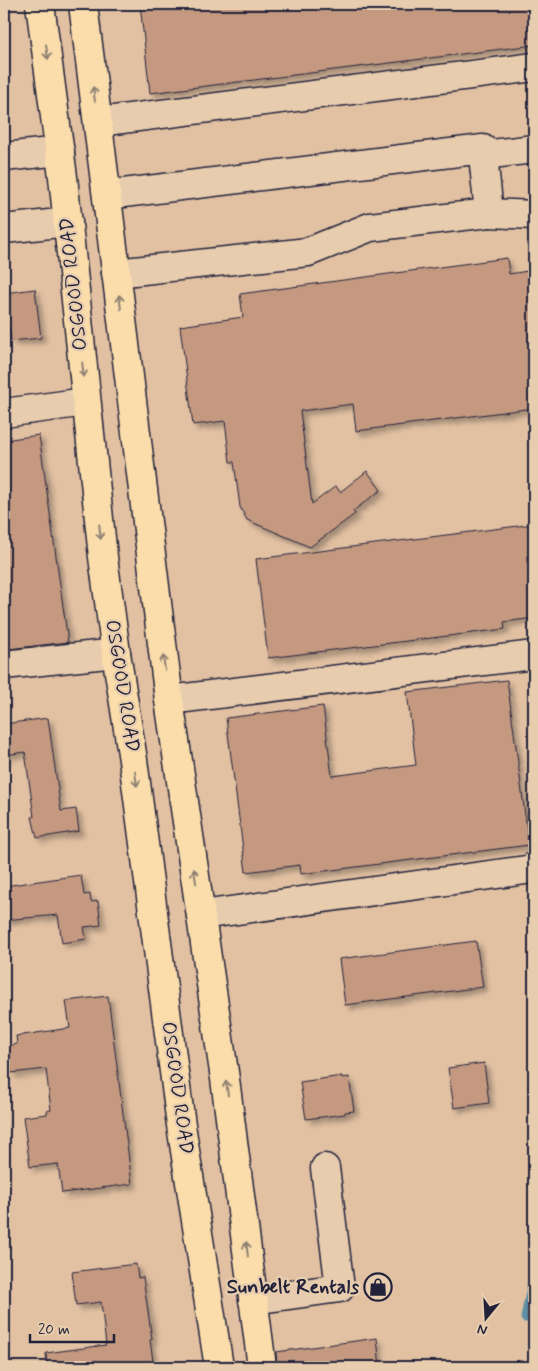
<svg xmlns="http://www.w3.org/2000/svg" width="538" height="1371" viewBox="0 0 538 1371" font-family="Mynerve,sans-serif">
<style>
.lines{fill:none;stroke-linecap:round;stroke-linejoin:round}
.stream{stroke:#618fa5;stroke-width:9}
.building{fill:#c49980;stroke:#22223b;filter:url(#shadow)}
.minor-casing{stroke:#22223b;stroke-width:31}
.major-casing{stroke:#22223b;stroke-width:31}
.minor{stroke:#e7ccae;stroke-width:28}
.major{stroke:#faddab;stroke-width:28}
.oneway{stroke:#8e8073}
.labels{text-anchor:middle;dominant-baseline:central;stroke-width:4.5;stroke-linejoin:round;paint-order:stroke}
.street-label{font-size:20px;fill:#22223b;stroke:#e7ccae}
.poi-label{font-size:20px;font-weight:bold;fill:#22223b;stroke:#e7ccae;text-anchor:end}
</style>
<defs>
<filter id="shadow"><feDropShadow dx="4.5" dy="4.5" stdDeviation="2.5" flood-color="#0004"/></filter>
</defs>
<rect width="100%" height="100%" fill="#e2c1a3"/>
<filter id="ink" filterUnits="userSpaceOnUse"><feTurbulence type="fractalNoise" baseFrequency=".02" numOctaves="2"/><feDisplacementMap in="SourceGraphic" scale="10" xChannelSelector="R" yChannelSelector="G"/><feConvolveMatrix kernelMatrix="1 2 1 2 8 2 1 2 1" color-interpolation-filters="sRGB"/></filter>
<g filter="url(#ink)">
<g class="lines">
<!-- stream -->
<polyline class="stream" points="525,1318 534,1272"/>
</g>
<!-- building -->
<g class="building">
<polygon points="140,4 534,4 534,45 150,93"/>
<polygon points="507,258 509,274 534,270 534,408 356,431 353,404 300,411 312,504 336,486 340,492 367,471 381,490 353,511 355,514 310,547 247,520 240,507 234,462 230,462 225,421 193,425 180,326 243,317 240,294"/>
<polygon points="35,289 41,338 11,341 9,327 4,328 4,293"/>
<polygon points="39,435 68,642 8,649 6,635 4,636 4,440"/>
<polygon points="534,524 534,618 504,622 505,629 268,658 256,559"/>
<polygon points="507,680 529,845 301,874 300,865 246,872 226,718 323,706 332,776 416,765 407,692"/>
<polygon points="48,718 61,811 76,809 79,831 37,838 32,817 34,817 25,752 4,755 4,724"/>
<polygon points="81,875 84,895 90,894 91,902 98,901 101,925 84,927 86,939 62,943 58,915 4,920 4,886"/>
<polygon points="476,941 483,987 345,1005 339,959"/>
<polygon points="108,996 132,1184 62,1193 58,1164 30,1167 23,1117 47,1114 47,1111 51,1110 46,1069 11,1073 8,1046 17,1044 16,1036 70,1028 66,1001"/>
<polygon points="484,1063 489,1103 454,1108 448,1068"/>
<polygon points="342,1076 342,1078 349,1077 354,1111 345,1112 345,1114 306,1119 300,1082"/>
<polygon points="136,1264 138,1278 143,1277 152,1339 150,1340 153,1361 146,1362 146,1367 47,1367 46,1353 106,1345 101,1302 76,1305 72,1272"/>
<polygon points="377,1338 380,1367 277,1367 276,1352"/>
</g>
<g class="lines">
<!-- minor casing -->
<g class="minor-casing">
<g id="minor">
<polyline points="98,122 534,67"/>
<polyline points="483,155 534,149"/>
<polyline points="4,157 60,151"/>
<polyline points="107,195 483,149 483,155 489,213 370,227 308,252 116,273"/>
<polyline points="489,213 534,215"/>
<polyline points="4,229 68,222"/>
<polyline points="4,413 86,402"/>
<polyline points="4,665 116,653"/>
<polyline points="169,700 534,655"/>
<polyline points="201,915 533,869 534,866"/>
<polyline points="253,1300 340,1288 325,1168"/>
</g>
</g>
<!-- major casing -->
<g class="major-casing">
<g id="major">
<polyline points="40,4 63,177 103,557 116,653 133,760 181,1125 219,1367"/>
<polyline points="83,4 169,700 225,1079 262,1367"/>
</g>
</g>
<!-- minor -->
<use href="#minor" class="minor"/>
<!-- major -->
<use href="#major" class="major"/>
</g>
<!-- one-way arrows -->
<defs><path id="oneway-shaft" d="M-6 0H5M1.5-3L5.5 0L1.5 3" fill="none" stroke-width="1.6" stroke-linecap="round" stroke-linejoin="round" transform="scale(1.25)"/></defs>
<g class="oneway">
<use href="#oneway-shaft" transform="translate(47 52) rotate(82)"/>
<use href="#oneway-shaft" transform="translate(94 94) rotate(-97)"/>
<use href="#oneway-shaft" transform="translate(120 302) rotate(-97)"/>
<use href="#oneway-shaft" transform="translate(83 370) rotate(84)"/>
<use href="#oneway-shaft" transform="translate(100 532) rotate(84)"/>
<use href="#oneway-shaft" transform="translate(164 663) rotate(-97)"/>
<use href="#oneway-shaft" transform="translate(136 779) rotate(83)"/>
<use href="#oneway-shaft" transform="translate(195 876) rotate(-99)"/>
<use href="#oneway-shaft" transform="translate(227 1088) rotate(-97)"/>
<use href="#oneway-shaft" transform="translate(247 1249) rotate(-97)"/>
</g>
</g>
<!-- icons -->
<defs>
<g id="shop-ring" transform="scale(1.4375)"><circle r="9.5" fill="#e7ccae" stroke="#22223b" stroke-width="1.5"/><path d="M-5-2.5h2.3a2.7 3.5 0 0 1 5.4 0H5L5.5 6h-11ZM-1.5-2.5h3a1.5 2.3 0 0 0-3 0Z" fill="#22223b"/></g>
</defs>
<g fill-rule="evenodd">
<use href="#shop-ring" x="378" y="1287"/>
</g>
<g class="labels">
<!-- street labels -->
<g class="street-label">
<text transform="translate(74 284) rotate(-96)">OSGOOD ROAD</text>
<text transform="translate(122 686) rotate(81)">OSGOOD ROAD</text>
<text transform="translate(177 1088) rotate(82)">OSGOOD ROAD</text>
</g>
<!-- poi labels -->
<g class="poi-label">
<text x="359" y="1287">Sunbelt Rentals</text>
</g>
</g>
<!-- margin -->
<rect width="538" height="1371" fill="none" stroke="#e7ccae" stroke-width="20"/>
<rect x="10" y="10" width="518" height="1351" fill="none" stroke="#22223b" stroke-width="2" filter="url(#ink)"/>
<!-- north arrow -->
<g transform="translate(486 1318) rotate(198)" stroke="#e7ccae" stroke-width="4" paint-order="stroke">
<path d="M0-4L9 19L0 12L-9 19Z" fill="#22223b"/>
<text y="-8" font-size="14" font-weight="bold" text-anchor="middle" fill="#22223b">N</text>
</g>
<!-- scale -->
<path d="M30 1334v8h84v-8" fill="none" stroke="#22223b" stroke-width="2.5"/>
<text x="38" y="1334" font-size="15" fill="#22223b" stroke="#e7ccae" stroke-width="4" paint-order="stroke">20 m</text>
</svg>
